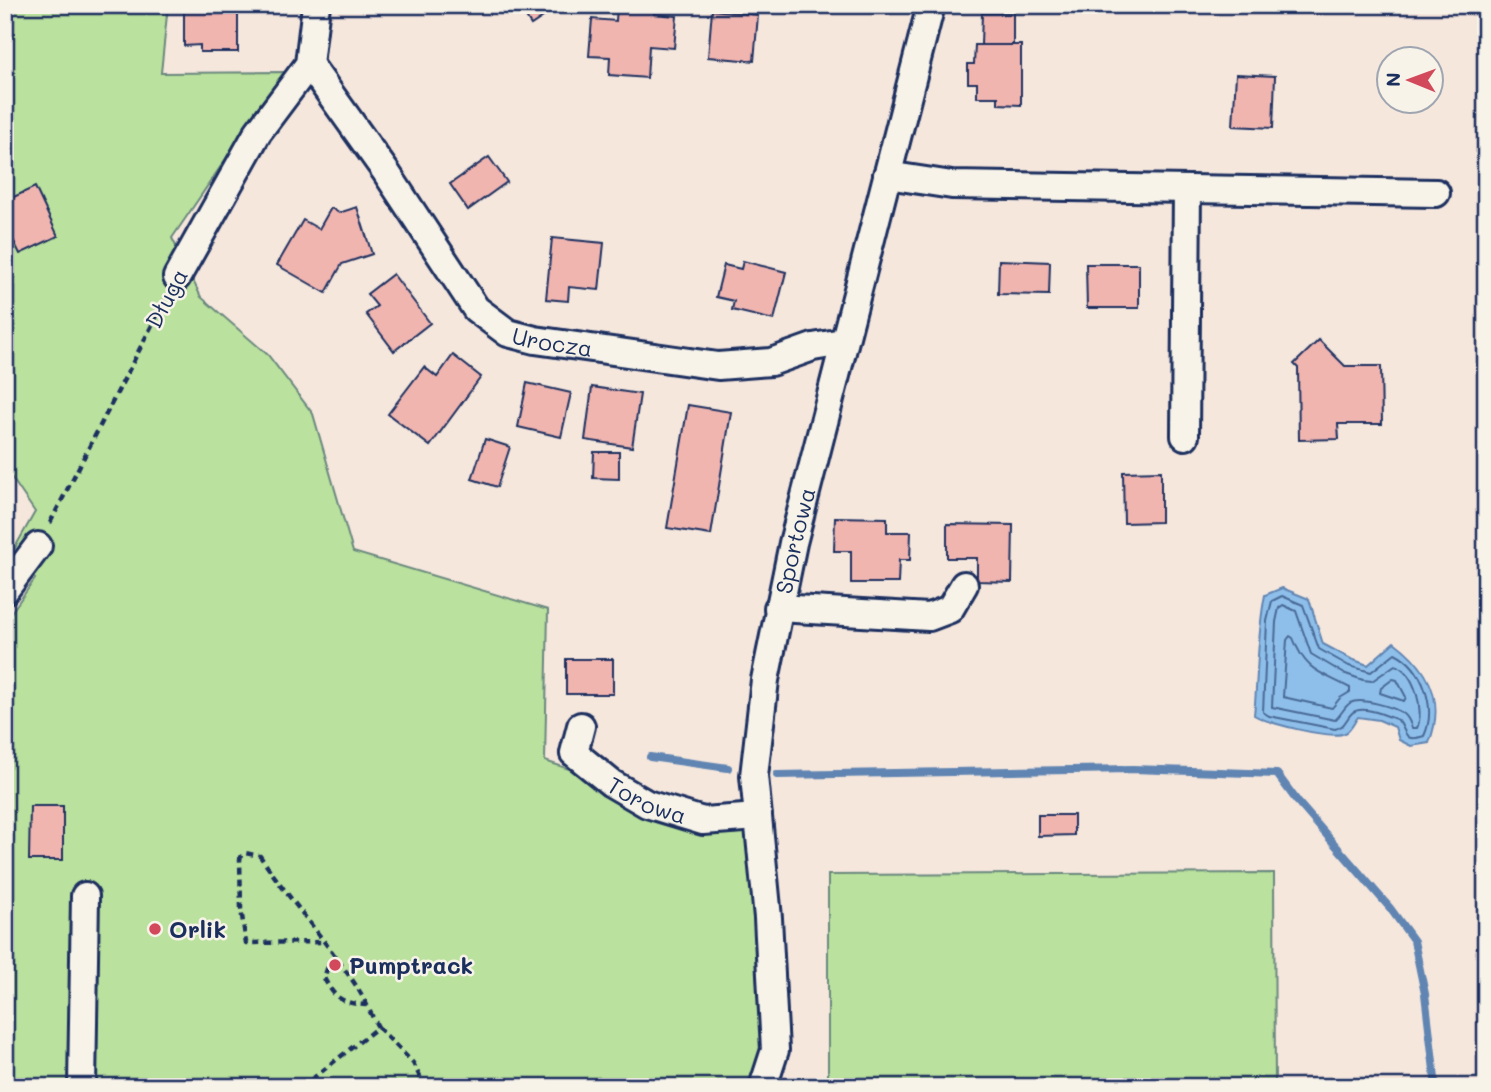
<svg xmlns="http://www.w3.org/2000/svg" width="1491" height="1092" viewBox="0 0 1491 1092" font-family="Mali,sans-serif">
<style>
.green{fill:#bae19d;stroke:#6a887e;stroke-width:2}
.water{fill:#8ebfea;stroke:#6085b2;stroke-width:2}
.lines{fill:none;stroke-linecap:round;stroke-linejoin:round}
.shore{stroke:#496996;stroke-width:2}
.stream{stroke:#6085b2;stroke-width:8}
.building{fill:#f1b5b0;stroke:#1b2f5e;stroke-width:2}
.minor-casing{stroke:#1b2f5e;stroke-width:32}
.path{stroke:#1b2f5e;stroke-width:4.5;stroke-dasharray:7 5;stroke-linecap:butt}
.minor{stroke:#f7f3e8;stroke-width:26}
.poi-dot{fill:#d1495b;stroke:#f7f3e8;stroke-width:2.5}
.labels{text-anchor:middle;dominant-baseline:central;stroke-width:5;stroke-linejoin:round;paint-order:stroke}
.street-label{font-size:23px;fill:#1b2f5e;stroke:#f7f3e8}
.poi-label{font-size:23px;font-weight:bold;fill:#1b2f5e;stroke:#f7f3e8;text-anchor:start}
</style>
<rect width="100%" height="100%" fill="#f6e7dd"/>
<filter id="ink" filterUnits="userSpaceOnUse"><feTurbulence type="fractalNoise" baseFrequency=".0143" numOctaves="2"/><feDisplacementMap in="SourceGraphic" scale="14" xChannelSelector="R" yChannelSelector="G"/><feConvolveMatrix kernelMatrix="1 2 1 2 8 2 1 2 1" color-interpolation-filters="sRGB"/></filter>
<g filter="url(#ink)">
<!-- green -->
<g class="green">
<polygon points="5,5 168,5 161,73 285,72 172,238 201,297 268,355 313,414 353,552 548,610 545,761 750,829 760,989 762,1070 757,1087 5,1087 5,621 35,579 9,558 35,512 5,468"/>
<polygon points="1274,873 1275,1087 828,1087 828,875"/>
</g>
<!-- water -->
<path class="water" d="M1282,588L1309,599L1323,644L1351,659L1368,665L1394,642C1429,668 1446,700 1429,743L1411,746L1399,740L1395,727L1379,720L1358,717C1354,722 1351,731 1345,733C1331,740 1267,723 1254,715C1258,675 1257,634 1265,595Z"/>
<g class="lines">
<!-- shore -->
<g class="shore">
<path d="M1282,596L1303,605L1319,649L1349,666L1371,672L1395,653C1423,667 1437,708 1424,736C1402,743 1408,732 1398,720C1387,716 1362,704 1352,713C1345,720 1346,726 1335,729L1269,716L1263,712L1267,621L1272,601Z"/>
<path d="M1283,605L1296,611L1311,654L1343,673L1363,680L1372,681L1395,665C1414,670 1425,711 1417,728H1412C1410,723 1409,718 1404,714C1394,707 1361,697 1350,703C1344,707 1341,715 1335,720L1272,707L1276,622L1279,608Z"/>
<path d="M1290,636L1293,638C1306,672 1320,672 1350,688V692L1340,698L1332,708L1283,697L1287,640Z"/>
<polygon points="1393,679 1397,680 1406,697 1404,701 1380,693 1381,688"/>
</g>
<!-- stream -->
<g class="stream">
<polyline points="650,757 728,768"/>
<polyline points="777,775 1133,769 1277,774 1297,801 1390,908 1414,941 1425,994 1436,1087"/>
</g>
</g>
<!-- building -->
<g class="building">
<polygon points="196,5 238,5 238,52 200,52 200,45 184,46 184,10 196,10"/>
<polygon points="518,5 561,5 531,25"/>
<polygon points="617,5 655,5 654,14 677,16 674,48 649,46 647,78 609,75 610,57 589,56 592,19 616,21"/>
<polygon points="712,10 758,15 754,61 708,57"/>
<polygon points="982,13 1013,13 1013,46 981,45"/>
<polygon points="975,45 1021,45 1021,105 998,104 998,97 977,97 977,83 968,83 968,64 974,64"/>
<polygon points="1236,74 1275,76 1273,128 1233,126"/>
<polygon points="489,157 507,182 468,210 450,184"/>
<polygon points="35,187 58,236 20,254 5,223 5,201"/>
<polygon points="357,207 372,254 342,264 326,293 277,265 303,220 319,229 331,208 339,213"/>
<polygon points="552,238 604,243 599,290 569,287 568,301 546,299"/>
<polygon points="999,260 1050,262 1049,295 998,294"/>
<polygon points="743,261 786,272 774,320 732,310 734,301 716,297 724,265 741,269"/>
<polygon points="1086,264 1139,264 1139,308 1087,308"/>
<polygon points="393,274 430,323 394,351 366,314 377,306 367,294"/>
<polygon points="1319,340 1345,366 1381,366 1382,424 1338,424 1339,439 1299,440 1298,368 1294,364"/>
<polygon points="453,355 481,377 430,446 388,414 424,367 437,377"/>
<polygon points="527,383 571,393 561,437 518,427"/>
<polygon points="592,387 640,394 632,447 585,440"/>
<polygon points="688,405 731,412 711,535 667,528"/>
<polygon points="485,439 510,447 497,487 472,479"/>
<polygon points="594,452 619,452 619,479 593,478"/>
<polygon points="1161,471 1161,522 1124,523 1123,472"/>
<polygon points="835,517 887,518 887,532 911,532 910,560 899,560 898,583 851,583 851,551 834,551"/>
<polygon points="947,524 1013,525 1012,582 977,581 977,558 947,558"/>
<rect x="566" y="659" width="47" height="35"/>
<polygon points="30,806 63,806 63,860 29,860"/>
<polygon points="1038,815 1074,815 1074,835 1038,836"/>
</g>
<g class="lines">
<!-- minor casing -->
<g class="minor-casing">
<g id="minor">
<path id="s1" d="M309,64L386,172L476,309L508,333L535,340L718,366L771,362L813,347L843,342"/>
<polyline points="887,175 952,185 1436,193"/>
<polyline points="177,277 258,132 309,64 316,5"/>
<polyline points="1185,436 1187,189"/>
<polyline points="5,590 38,546"/>
<polyline points="778,608 929,617 950,609 964,585"/>
<path id="s2" d="M581,726L574,753L611,783L647,804L703,821L758,817"/>
<polyline points="82,1087 85,896"/>
<path id="s3" d="M763,1087L775,1050L768,918L754,776L765,680L793,543L931,5"/>
</g>
</g>
<!-- path -->
<g class="path">
<polyline points="50,523 166,298"/>
<path d="M335,957L327,969L324,978C335,999 342,1003 366,1005"/>
<polyline points="378,1027 413,1063 425,1087"/>
<path d="M302,1087L378,1027C370,1013 364,997 355,984C325,940 290,900 260,856L245,853L240,858L241,909L246,943L324,942"/>
</g>
<!-- minor -->
<use href="#minor" class="minor"/>
</g>
</g>
<!-- markers -->
<g class="poi-dot">
<circle cx="155" cy="929" r="7"/>
<circle cx="335" cy="965" r="7"/>
</g>
<g class="labels">
<!-- street labels -->
<g class="street-label">
<text transform="translate(166 298) rotate(-62)">Długa</text>
<text stroke="none"><textPath href="#s1" startOffset="382">Urocza</textPath></text>
<text stroke="none"><textPath href="#s3" startOffset="553">Sportowa</textPath></text>
<text stroke="none"><textPath href="#s2" startOffset="116">Torowa</textPath></text>
</g>
<!-- poi labels -->
<g class="poi-label">
<text x="169" y="929">Orlik</text>
<text x="349" y="965">Pumptrack</text>
</g>
</g>
<!-- margin -->
<rect width="1491" height="1092" fill="none" stroke="#f7f3e8" stroke-width="28"/>
<rect x="14" y="14" width="1463" height="1064" fill="none" stroke="#1b2f5e" stroke-width="2.5" filter="url(#ink)"/>
<!-- north arrow -->
<g transform="translate(1410 80) rotate(271)"><circle r="33" fill="#f7f3e8" stroke="#9fa5b1" stroke-width="2"/>
<path d="M0-5L12 26L0 18L-12 26Z" fill="#d1495b"/>
<text y="-10" font-size="19" font-weight="bold" text-anchor="middle" fill="#1b2f5e">N</text>
</g>
</svg>
